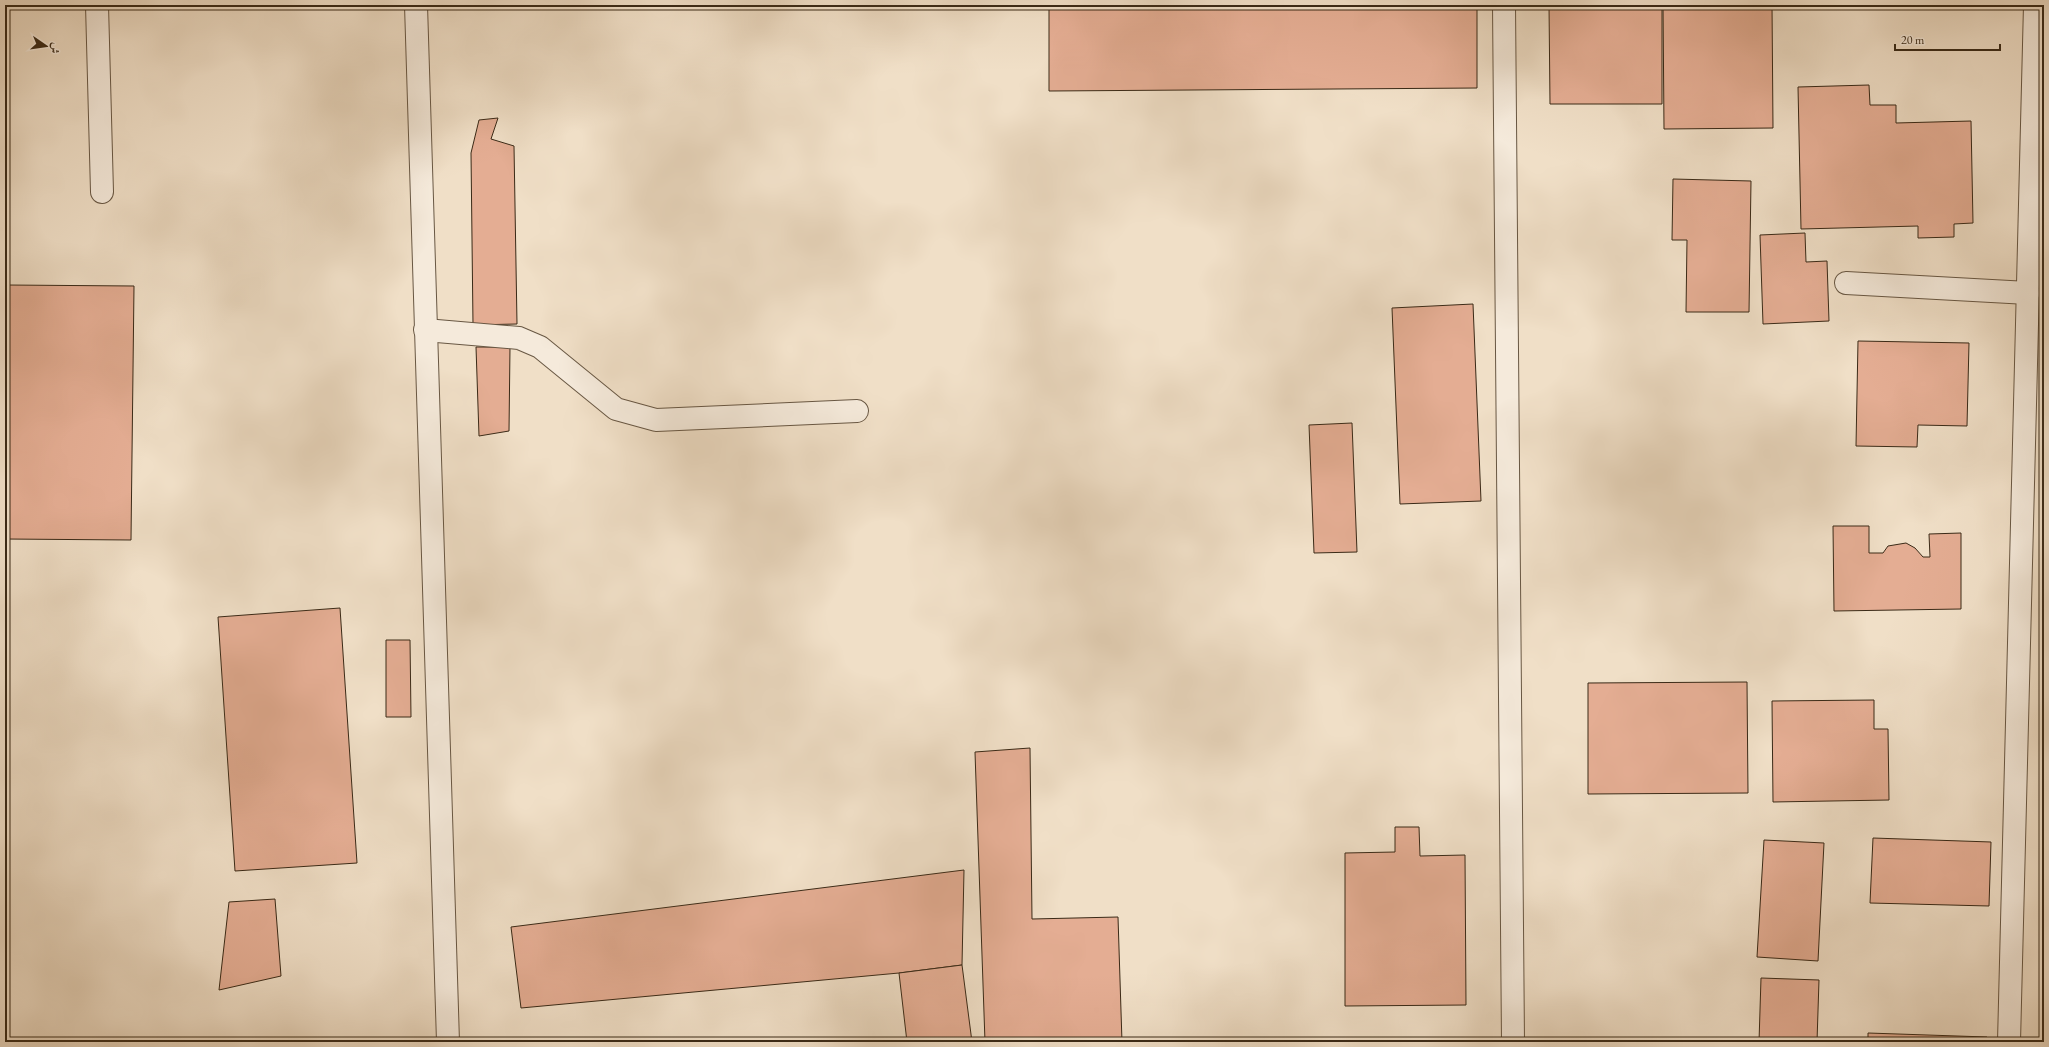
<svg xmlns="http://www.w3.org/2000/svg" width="2049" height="1047" viewBox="0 0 2049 1047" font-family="'EB Garamond',Amiri,serif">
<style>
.building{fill:#e4ad93;stroke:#3a2a17}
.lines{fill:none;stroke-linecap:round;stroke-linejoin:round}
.minor-casing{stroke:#685743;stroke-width:24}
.minor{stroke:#f5eadb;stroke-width:22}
</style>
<rect width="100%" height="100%" fill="#f0dfc7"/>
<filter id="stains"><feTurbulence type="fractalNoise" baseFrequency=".005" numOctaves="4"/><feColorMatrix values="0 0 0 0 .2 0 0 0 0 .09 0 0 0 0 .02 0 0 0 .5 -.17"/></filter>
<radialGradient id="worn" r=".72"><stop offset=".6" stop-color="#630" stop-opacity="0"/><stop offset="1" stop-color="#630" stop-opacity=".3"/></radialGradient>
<!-- building -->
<g class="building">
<polygon points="1049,5 1477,5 1477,88 1049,91"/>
<polygon points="1549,5 1662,5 1662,104 1550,104"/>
<polygon points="1663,5 1772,5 1773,128 1664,129"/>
<polygon points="1869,85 1870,105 1896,105 1896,123 1971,121 1973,223 1954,224 1954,237 1918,238 1918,226 1801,229 1798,87"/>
<polygon points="498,118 491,139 514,146 517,324 473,325 471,153 479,120"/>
<polygon points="1673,179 1751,181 1749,312 1686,312 1687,240 1672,240"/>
<polygon points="1805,233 1806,262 1827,261 1829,321 1763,324 1760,235"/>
<polygon points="7,285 134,286 131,540 5,539"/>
<polygon points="1473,304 1481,501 1400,504 1392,308"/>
<polygon points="1858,341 1969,343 1967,426 1918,425 1917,447 1856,446"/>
<polygon points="476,347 510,347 509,431 479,436"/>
<polygon points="1352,423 1357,552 1314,553 1309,425"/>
<polygon points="1833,526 1869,526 1869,553 1883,553 1888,546 1906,543 1915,548 1923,557 1930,557 1929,534 1961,533 1961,609 1834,611"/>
<polygon points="340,608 357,863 235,871 218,617"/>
<polygon points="386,640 410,640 411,717 386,717"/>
<polygon points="1747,682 1748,793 1588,794 1588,683"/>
<polygon points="1874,700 1874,729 1888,729 1889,800 1773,802 1772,701"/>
<polygon points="1030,748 1032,919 1118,917 1122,1042 985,1042 975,752"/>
<polygon points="1395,827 1419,827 1420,856 1465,855 1466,1005 1345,1006 1345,853 1395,852"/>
<polygon points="1873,838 1991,842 1989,906 1870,903"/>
<polygon points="1764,840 1824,843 1818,961 1757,957"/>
<polygon points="964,870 962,965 899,973 521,1008 511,927"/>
<polygon points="275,899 281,976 219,990 229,902"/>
<polygon points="962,965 972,1042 907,1042 899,973"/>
<polygon points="1761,978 1819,980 1817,1042 1759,1042"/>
<polygon points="1868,1033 1987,1037 1987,1042 1868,1042"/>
</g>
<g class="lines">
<!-- minor casing -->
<g class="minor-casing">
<g id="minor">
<polyline points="97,5 102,192"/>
<polyline points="416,5 448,1042"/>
<polyline points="1504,5 1513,1042"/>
<polyline points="1846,283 2028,293"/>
<polyline points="425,330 519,338 540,347 616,409 656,420 857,411"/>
<polyline points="2009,1042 2035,5"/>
</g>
</g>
<!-- minor -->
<use href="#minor" class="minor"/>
</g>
<!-- margin -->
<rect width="2049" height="1047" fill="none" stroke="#f0dfc7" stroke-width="20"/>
<rect x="6" y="6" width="2037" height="1035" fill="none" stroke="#3a2a17" stroke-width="2"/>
<rect x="10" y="10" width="2029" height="1027" fill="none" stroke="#3a2a17"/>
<!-- north arrow -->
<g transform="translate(46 46) rotate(103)" stroke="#f5eadb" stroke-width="3" paint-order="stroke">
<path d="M0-3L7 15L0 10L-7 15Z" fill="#3a2a17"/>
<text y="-6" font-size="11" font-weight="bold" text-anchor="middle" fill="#3a2a17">ش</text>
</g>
<!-- scale -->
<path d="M1895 44v6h105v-6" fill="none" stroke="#3a2a17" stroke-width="2"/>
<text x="1901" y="44" font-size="12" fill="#3a2a17" stroke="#f5eadb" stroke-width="3" paint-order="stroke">20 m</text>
<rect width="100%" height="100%" filter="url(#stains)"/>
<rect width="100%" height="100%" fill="url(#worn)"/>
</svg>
